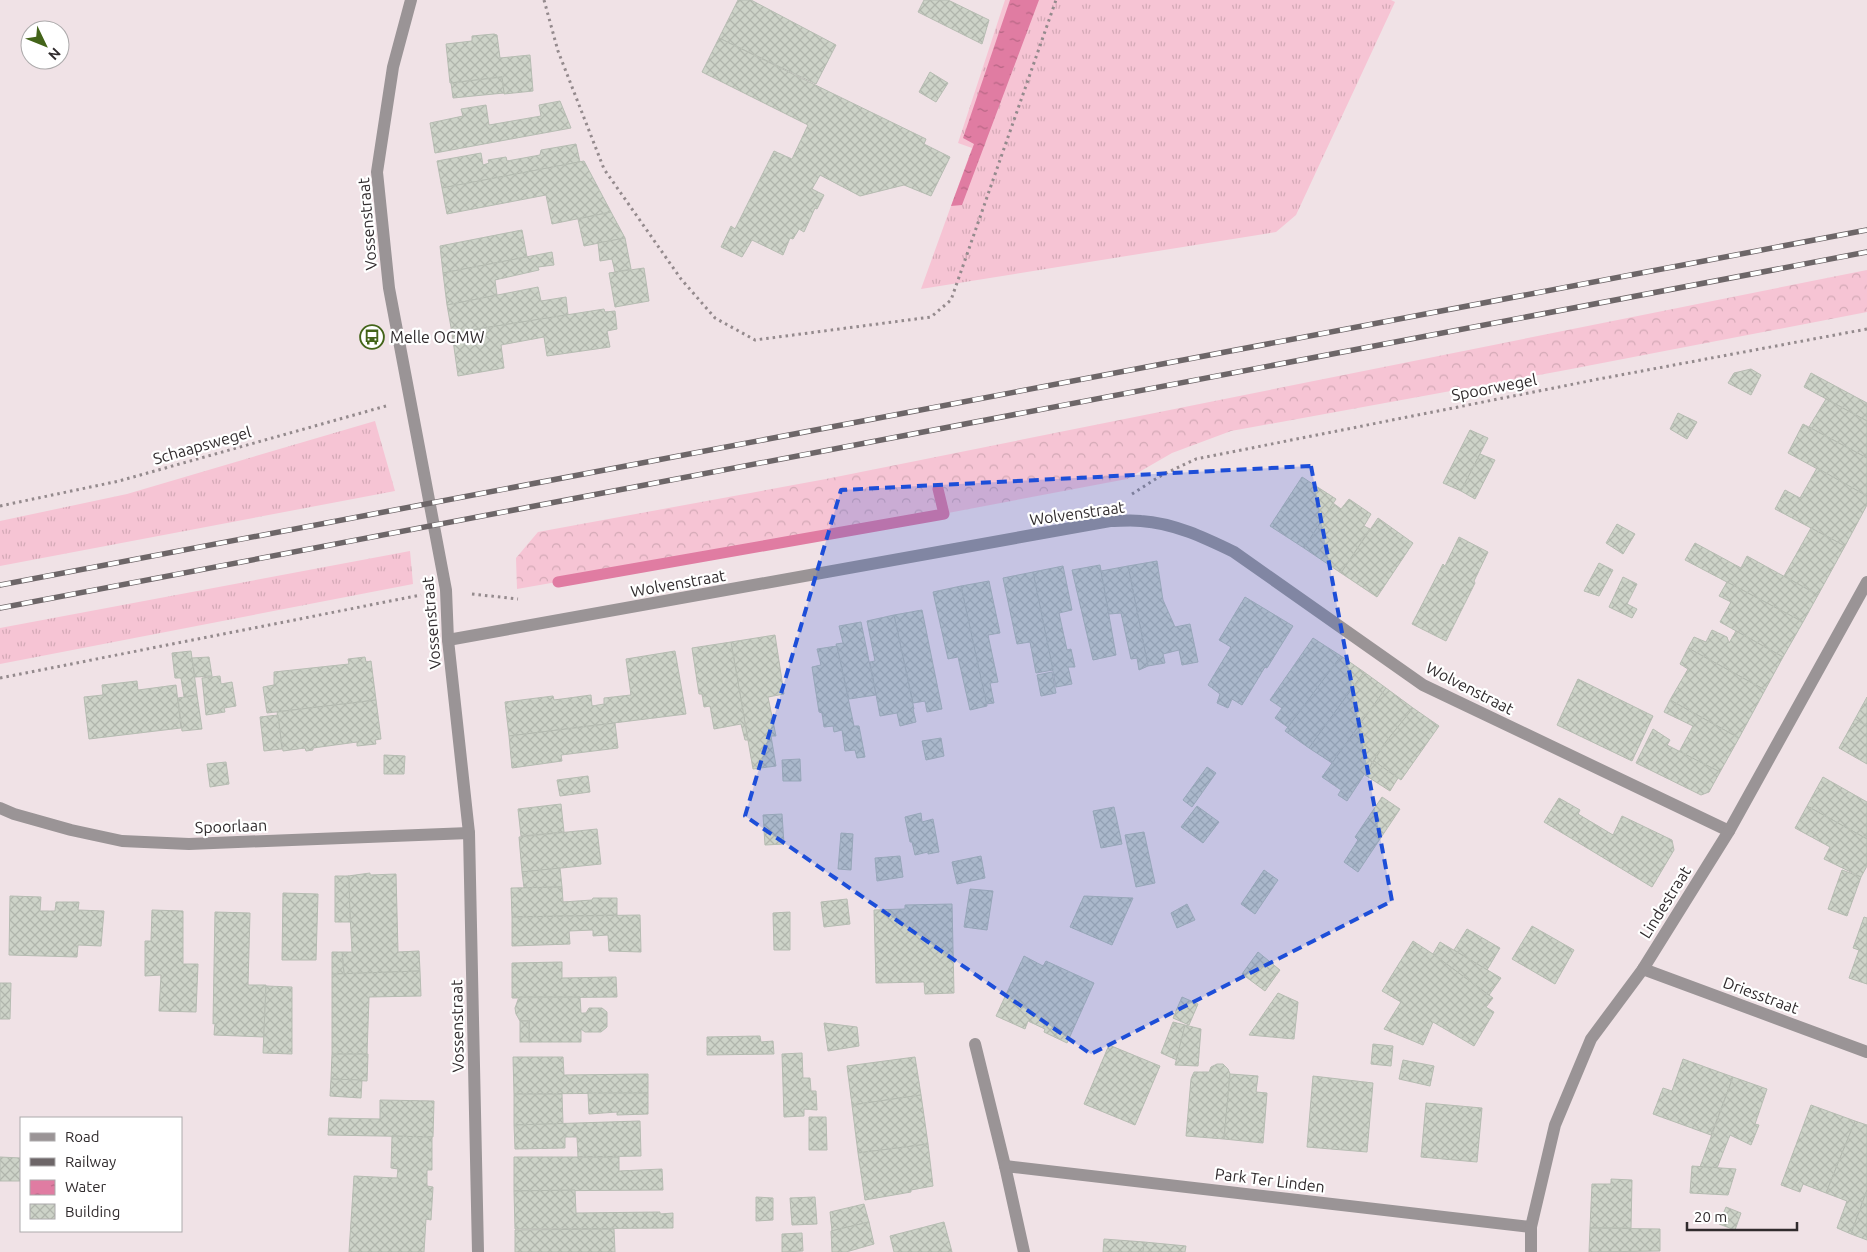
<svg xmlns="http://www.w3.org/2000/svg" width="1867" height="1252" viewBox="0 0 1867 1252" font-family="Ubuntu,sans-serif">
<style>
.grass{fill:url(#grass-tufts)}
.forest{fill:url(#forest-crowns)}
.water{fill:url(#water-ripples)}
.lines{fill:none;stroke-linecap:round;stroke-linejoin:round}
.stream{stroke:#e07ca2;stroke-width:11}
.building{fill:url(#building-cross-hatch);stroke:#b6bcb2}
.path{stroke:#948a8d;stroke-width:3;stroke-dasharray:2.5 4;stroke-linecap:butt}
.minor{stroke:#9a9496;stroke-width:12}
.rail-casing{stroke:#6d6668;stroke-width:5.5}
.rail{stroke:#fff;stroke-width:4;stroke-dasharray:11;stroke-linecap:butt}
.marked{fill:#1d4ed8;fill-opacity:0.2;stroke:#1d4ed8;stroke-width:4;stroke-dasharray:10 6;stroke-linejoin:round}
.labels{text-anchor:middle;dominant-baseline:central;stroke-width:4.5;stroke-linejoin:round;paint-order:stroke}
.street-label{font-size:16px;fill:#302b2d;stroke:#fff}
.poi-label{font-size:16px;fill:#302b2d;stroke:#fff;text-anchor:start}
</style>
<defs>
<pattern id="grass-tufts" width="24" height="20" patternUnits="userSpaceOnUse" patternTransform="scale(1.25)"><rect width="24" height="20" fill="#f6c4d4"/><path d="M3 7l-1-3M5 7V3M7 7l1-3M15 17l-1-3M17 17v-4M19 17l1-3" fill="none" stroke="#d3a9b6"/></pattern>
<pattern id="forest-crowns" width="20" height="18" patternUnits="userSpaceOnUse" patternTransform="scale(1.25)"><rect width="20" height="18" fill="#f6c4d4"/><path d="M2 6a3 3 0 1 1 6 0M12 15a3 3 0 1 1 6 0" fill="none" stroke="#d3a9b6"/></pattern>
<pattern id="water-ripples" width="26" height="14" patternUnits="userSpaceOnUse" patternTransform="scale(1.25)"><rect width="26" height="14" fill="#e07ca2"/><path d="M2 4q2-2 4 0t4 0M15 11q2-2 4 0t4 0" fill="none" stroke="#b66684"/></pattern>
<pattern id="building-cross-hatch" width="8" height="8" patternUnits="userSpaceOnUse" patternTransform="scale(1.25)"><rect width="8" height="8" fill="#cdd3c8"/><path d="M0 0l8 8M0 8l8-8" fill="none" stroke="#b0b5ac"/></pattern>
</defs>
<rect width="100%" height="100%" fill="#f0e2e6"/>
<!-- grass -->
<g class="grass">
<polygon points="1005,0 1391,0 1395,2 1296,215 1276,232 921,289 972,148 958,143"/>
<polygon points="375,421 395,491 0,566 0,521 127,494"/>
<polygon points="410,551 413,584 0,664 0,628"/>
</g>
<!-- forest -->
<polygon class="forest" points="1867,270 1867,312 1566,370 1231,431 1172,453 1127,479 927,517 517,589 516,558 538,532 826,479"/>
<!-- water -->
<polygon class="water" points="1010,0 1039,0 962,205 951,206 974,144 963,138"/>
<g class="lines">
<!-- stream -->
<polyline class="stream" points="558,582 944,514 938,489"/>
</g>
<!-- building -->
<g class="building">
<polygon points="738,0 751,0 836,45 816,84 719,38"/>
<polygon points="924,0 948,0 989,20 982,44 918,12"/>
<polygon points="494,34 497,35 500,58 530,55 533,91 504,94 502,77 450,83 446,44 472,41 472,36"/>
<polygon points="719,38 926,139 924,144 950,157 931,196 904,185 860,196 820,175 812,189 824,195 817,209 815,208 804,232 799,229 793,239 790,238 783,255 752,240 742,257 721,247 731,226 735,229 774,151 792,159 808,125 702,72"/>
<polygon points="930,72 948,83 936,102 919,92"/>
<polygon points="502,77 504,93 453,98 451,83"/>
<polygon points="560,101 571,128 435,153 430,123 463,116 461,109 486,105 489,125 541,116 539,105"/>
<polygon points="576,144 580,162 442,188 437,161 481,153 483,165 489,163 488,160 506,157 507,161 540,155 541,150"/>
<polygon points="584,161 611,212 552,224 546,195 447,214 442,188"/>
<polygon points="611,212 625,238 584,246 578,219"/>
<polygon points="522,230 527,257 443,273 440,246"/>
<polygon points="625,238 631,269 615,272 612,259 600,261 598,243"/>
<polygon points="552,252 554,265 538,267 539,270 495,280 497,295 447,305 443,273"/>
<polygon points="644,268 649,301 615,307 609,273"/>
<polygon points="538,287 541,301 566,297 568,315 452,333 447,305"/>
<polygon points="604,309 605,312 615,311 617,329 607,331 610,347 547,356 544,337 501,345 504,368 458,376 452,333"/>
<polygon points="1751,369 1761,375 1751,395 1728,383 1734,373"/>
<polygon points="1811,373 1867,403 1867,421 1804,387"/>
<polygon points="1826,399 1867,421 1867,458 1809,427"/>
<polygon points="1678,413 1697,422 1687,439 1670,429"/>
<polygon points="1803,424 1867,458 1867,496 1788,453"/>
<polygon points="1470,430 1488,438 1461,491 1443,483"/>
<polygon points="1480,454 1495,460 1475,499 1461,491"/>
<polygon points="1817,468 1867,496 1867,505 1845,546 1775,509 1785,490 1800,498"/>
<polygon points="1302,477 1336,499 1304,548 1270,526"/>
<polygon points="1349,499 1371,514 1364,526 1370,529 1341,573 1304,548 1333,503 1341,509"/>
<polygon points="1378,518 1413,543 1377,597 1341,573"/>
<polygon points="1617,524 1635,534 1623,554 1606,543"/>
<polygon points="1811,528 1845,546 1818,595 1784,576"/>
<polygon points="1459,537 1488,552 1474,581 1475,583 1446,641 1412,624 1443,564 1445,566"/>
<polygon points="1695,543 1741,568 1747,556 1818,595 1803,622 1685,560"/>
<polygon points="1157,561 1163,600 1175,627 1190,624 1198,662 1182,665 1179,650 1163,654 1165,663 1148,666 1128,566"/>
<polygon points="1599,563 1613,570 1599,596 1584,591"/>
<polygon points="1100,565 1116,655 1093,660 1072,570"/>
<polygon points="1063,566 1072,610 1059,613 1067,650 1071,649 1075,667 1068,667 1072,684 1056,687 1033,572"/>
<polygon points="1128,566 1148,666 1139,670 1137,658 1131,659 1121,613 1109,614 1101,571"/>
<polygon points="1033,572 1053,670 1036,673 1030,642 1017,644 1003,578"/>
<polygon points="1623,577 1637,584 1627,604 1637,609 1632,618 1609,607"/>
<polygon points="989,581 1000,633 988,635 998,682 990,683 994,703 986,704 961,586"/>
<polygon points="1727,582 1803,622 1783,657 1720,622 1731,602 1719,596"/>
<polygon points="961,586 987,706 970,710 958,657 948,659 933,592"/>
<polygon points="1245,597 1293,626 1267,668 1265,667 1242,705 1232,699 1228,708 1217,703 1220,694 1208,685 1231,647 1219,640"/>
<polygon points="922,610 942,709 927,712 925,701 913,703 894,615"/>
<polygon points="894,615 914,709 913,709 916,722 900,726 897,713 880,716 870,662 875,661 867,621"/>
<polygon points="861,622 876,695 849,699 836,644 843,643 839,626"/>
<polygon points="1712,630 1727,637 1729,643 1736,631 1783,657 1765,690 1688,648 1694,637 1706,642"/>
<polygon points="775,635 784,694 768,697 776,736 771,736 776,766 753,769 731,642"/>
<polygon points="1313,638 1341,656 1289,728 1275,718 1282,708 1270,700"/>
<polygon points="731,642 748,740 745,740 741,724 714,729 710,706 704,707 702,694 699,694 692,648"/>
<polygon points="837,646 854,726 859,726 865,757 857,758 855,750 845,751 842,730 834,732 833,726 824,727 822,713 819,712 812,667 821,665 817,649"/>
<polygon points="1688,648 1765,690 1739,738 1670,700 1688,669 1680,664"/>
<polygon points="191,651 197,695 184,697 181,678 175,678 172,653"/>
<polygon points="675,651 686,714 509,736 505,702 553,696 554,700 591,695 592,706 604,704 604,698 631,695 626,659"/>
<polygon points="1341,656 1364,672 1309,748 1285,731"/>
<polygon points="209,657 212,676 195,677 192,658"/>
<polygon points="365,657 366,662 371,661 376,700 267,713 263,687 274,685 274,672 349,664 348,659"/>
<polygon points="1052,672 1056,693 1041,696 1037,675"/>
<polygon points="1364,672 1386,688 1332,763 1309,748"/>
<polygon points="220,676 221,684 232,682 236,706 224,708 225,712 206,715 202,678"/>
<polygon points="1578,679 1653,716 1632,761 1557,725"/>
<polygon points="137,681 138,690 176,685 181,728 89,739 84,697 103,695 102,685"/>
<polygon points="1386,688 1413,708 1385,743 1347,801 1338,795 1341,790 1322,777"/>
<polygon points="197,695 202,729 182,731 178,698"/>
<polygon points="1867,697 1867,726 1855,719"/>
<polygon points="376,700 381,739 375,740 376,744 357,746 357,742 313,748 313,750 306,751 305,748 283,751 277,712"/>
<polygon points="1670,700 1739,738 1720,772 1679,752 1693,726 1664,712"/>
<polygon points="1413,708 1439,726 1401,780 1374,761 1385,743"/>
<polygon points="278,715 282,749 264,751 260,717"/>
<polygon points="1855,719 1867,726 1867,764 1839,748"/>
<polygon points="615,723 618,748 561,755 562,761 512,768 509,736"/>
<polygon points="1653,729 1670,740 1667,745 1720,772 1709,792 1701,795 1636,763"/>
<polygon points="941,738 944,756 926,760 922,741"/>
<polygon points="384,755 405,756 404,774 384,774"/>
<polygon points="800,759 801,781 783,781 782,760"/>
<polygon points="1374,761 1398,778 1390,791 1365,775"/>
<polygon points="226,762 229,784 210,787 207,764"/>
<polygon points="1207,767 1216,773 1192,807 1183,800"/>
<polygon points="588,776 590,792 560,796 557,780"/>
<polygon points="1823,777 1867,802 1867,839 1807,806"/>
<polygon points="1382,797 1400,809 1358,872 1344,862 1358,840 1355,837"/>
<polygon points="1559,798 1580,810 1578,814 1613,835 1622,816 1672,840 1674,850 1652,887 1544,822"/>
<polygon points="561,804 564,832 521,836 518,809"/>
<polygon points="1197,806 1219,822 1203,843 1181,827"/>
<polygon points="1807,806 1867,839 1867,866 1861,877 1824,859 1830,847 1795,828"/>
<polygon points="1114,807 1122,844 1101,848 1093,811"/>
<polygon points="921,813 922,822 933,819 939,852 928,854 928,852 915,855 912,842 910,842 905,817"/>
<polygon points="782,814 784,844 765,845 763,815"/>
<polygon points="597,829 601,864 522,872 519,837"/>
<polygon points="1144,832 1155,883 1136,887 1125,835"/>
<polygon points="841,833 853,834 851,870 838,869"/>
<polygon points="900,856 903,877 877,881 875,858"/>
<polygon points="981,856 985,878 957,884 952,862"/>
<polygon points="560,868 562,887 524,888 522,872"/>
<polygon points="1264,870 1278,880 1255,914 1241,904"/>
<polygon points="1842,870 1861,877 1847,916 1828,909"/>
<polygon points="370,873 370,875 396,874 398,952 419,951 420,971 344,974 342,952 352,952 348,876"/>
<polygon points="335,876 349,876 350,922 335,922"/>
<polygon points="562,887 563,902 592,900 593,898 617,898 617,915 512,917 511,888"/>
<polygon points="970,889 993,891 987,930 964,927"/>
<polygon points="283,893 318,894 316,960 282,960"/>
<polygon points="10,896 41,897 40,911 55,911 56,902 79,902 78,910 104,911 101,946 78,945 77,957 9,955"/>
<polygon points="1084,896 1133,898 1112,945 1070,927"/>
<polygon points="847,899 850,924 824,927 821,902"/>
<polygon points="952,904 954,993 925,994 924,982 876,983 874,910 905,909 905,905"/>
<polygon points="1187,904 1195,920 1177,928 1171,913"/>
<polygon points="152,910 183,911 183,964 198,964 196,1012 159,1011 161,975 145,976 145,941 151,941"/>
<polygon points="215,912 250,913 248,985 266,985 264,1037 214,1035 215,1023 213,1024"/>
<polygon points="790,912 790,950 774,950 773,913"/>
<polygon points="640,915 641,952 609,951 608,935 593,936 593,930 569,931 570,944 512,946 512,917"/>
<polygon points="1864,917 1867,918 1867,984 1849,978 1859,950 1853,948"/>
<polygon points="1532,926 1574,950 1555,984 1512,959"/>
<polygon points="1467,929 1500,948 1487,970 1454,950"/>
<polygon points="1413,941 1433,954 1493,998 1486,1007 1494,1012 1474,1046 1433,1022 1423,1045 1384,1029 1401,1002 1382,991"/>
<polygon points="1440,942 1501,978 1489,995 1433,954"/>
<polygon points="332,952 342,952 344,974 332,974"/>
<polygon points="1258,952 1280,970 1265,991 1242,974"/>
<polygon points="1024,956 1043,966 1046,961 1094,983 1067,1043 1044,1032 1045,1029 1028,1021 1025,1029 996,1016"/>
<polygon points="562,962 562,978 616,977 617,997 512,998 512,963"/>
<polygon points="420,971 421,996 369,997 367,1054 332,1054 332,974"/>
<polygon points="0,983 11,983 10,1019 0,1019"/>
<polygon points="266,986 292,987 292,1054 263,1053"/>
<polygon points="1278,993 1298,1002 1294,1039 1249,1035"/>
<polygon points="519,997 580,997 581,1013 586,1013 589,1008 602,1008 607,1012 607,1027 601,1032 585,1032 581,1029 581,1042 529,1042 529,1021 520,1021 516,1014 515,1008"/>
<polygon points="1182,997 1198,1004 1189,1025 1173,1018"/>
<rect x="520" y="1021" width="9" height="21"/>
<polygon points="1173,1022 1185,1025 1177,1060 1161,1053"/>
<polygon points="824,1023 857,1027 859,1046 828,1051"/>
<polygon points="1185,1025 1201,1029 1198,1066 1175,1065"/>
<polygon points="760,1036 761,1042 773,1041 774,1054 707,1055 707,1037"/>
<polygon points="1373,1044 1393,1046 1391,1066 1371,1064"/>
<polygon points="1109,1045 1160,1066 1135,1125 1084,1104"/>
<polygon points="802,1053 803,1078 810,1078 811,1091 816,1091 817,1110 804,1109 804,1116 784,1117 782,1054"/>
<polygon points="332,1054 368,1054 367,1081 331,1079"/>
<polygon points="513,1057 563,1057 564,1075 648,1074 648,1093 514,1094"/>
<polygon points="915,1057 921,1095 852,1105 847,1066"/>
<polygon points="1683,1059 1733,1077 1711,1135 1653,1114 1663,1088 1672,1091"/>
<polygon points="1403,1060 1434,1066 1430,1086 1399,1079"/>
<polygon points="1217,1064 1223,1064 1228,1069 1230,1074 1224,1139 1186,1136 1191,1079 1194,1072 1209,1072 1211,1067"/>
<polygon points="1230,1074 1258,1076 1256,1092 1267,1093 1263,1143 1224,1139"/>
<polygon points="1313,1076 1373,1083 1367,1152 1307,1147"/>
<polygon points="1733,1077 1767,1089 1755,1124 1759,1125 1751,1145 1730,1135 1717,1168 1700,1167"/>
<polygon points="331,1079 362,1080 361,1098 330,1096"/>
<polygon points="588,1093 648,1093 648,1114 617,1115 617,1112 589,1114"/>
<polygon points="514,1094 562,1094 563,1124 514,1125"/>
<polygon points="921,1095 928,1144 858,1153 852,1105"/>
<polygon points="380,1100 434,1101 433,1137 328,1135 329,1118 380,1119"/>
<polygon points="1426,1103 1482,1108 1477,1162 1421,1157"/>
<polygon points="1811,1105 1855,1121 1826,1193 1803,1184 1800,1192 1781,1185"/>
<polygon points="809,1117 826,1117 827,1150 809,1150"/>
<polygon points="640,1121 641,1156 578,1157 577,1137 565,1137 565,1148 515,1149 514,1125"/>
<polygon points="1855,1121 1867,1125 1867,1190 1851,1234 1837,1228 1847,1201 1826,1193"/>
<polygon points="392,1136 432,1137 432,1170 427,1170 427,1186 433,1187 431,1220 426,1219 424,1252 349,1252 354,1176 397,1178 398,1169 391,1168"/>
<polygon points="928,1144 933,1186 911,1190 911,1192 865,1200 858,1153"/>
<polygon points="0,1157 21,1158 21,1181 0,1181"/>
<polygon points="514,1157 619,1157 619,1171 662,1169 663,1190 514,1191"/>
<polygon points="1692,1166 1736,1169 1728,1195 1690,1193"/>
<polygon points="1611,1179 1632,1180 1631,1228 1590,1228 1592,1184 1611,1184"/>
<polygon points="575,1190 576,1213 660,1212 660,1214 673,1213 673,1228 515,1229 514,1191"/>
<polygon points="1867,1190 1867,1240 1851,1234"/>
<polygon points="756,1197 773,1198 773,1220 756,1221"/>
<polygon points="815,1197 817,1224 792,1225 790,1198"/>
<polygon points="864,1204 869,1222 832,1231 830,1212"/>
<polygon points="1726,1207 1741,1213 1735,1230 1719,1224"/>
<polygon points="869,1222 874,1244 846,1252 832,1252 831,1231"/>
<polygon points="944,1222 952,1252 894,1252 890,1236"/>
<polygon points="1590,1228 1660,1229 1660,1251 1589,1252"/>
<polygon points="614,1229 615,1252 515,1252 515,1230"/>
<polygon points="802,1233 803,1251 782,1252 782,1234"/>
<polygon points="1104,1239 1144,1242 1143,1252 1103,1252"/>
<polygon points="1144,1242 1186,1246 1185,1252 1143,1252"/>
</g>
<g class="lines">
<!-- path -->
<g class="path">
<polyline points="544,0 558,51 604,169 681,279 715,318 755,340 931,317 951,300 1056,0"/>
<polyline points="1132,494 1162,475 1196,459 1599,379 1867,329"/>
<polyline points="0,506 119,481 386,406"/>
<polyline points="472,594 518,599"/>
<polyline points="0,678 421,595"/>
</g>
<!-- minor -->
<g class="minor">
<polyline points="411,0 393,67 377,172 389,288 446,590 448,640 469,833 478,1252"/>
<path d="M448,640L1110,521C1120,521 1131,520 1141,521C1174,523 1205,538 1234,552L1423,685L1729,831"/>
<polyline points="0,808 14,814 71,830 122,841 189,844 469,833"/>
<polyline points="1643,969 1867,1052"/>
<polyline points="975,1044 1005,1166"/>
<polyline points="1024,1252 1005,1166 1531,1227"/>
<polyline points="1531,1252 1531,1227 1555,1125 1591,1039 1643,969 1729,831 1867,582"/>
</g>
<!-- rail casing -->
<g class="rail-casing">
<g id="rail">
<polyline points="0,585 1867,230"/>
<polyline points="0,608 1867,252"/>
</g>
</g>
<!-- rail -->
<use href="#rail" class="rail"/>
</g>
<!-- marked area -->
<path class="marked" d="M1311,466L1392,901L1091,1054L745,816L841,490Z"/>
<!-- icons -->
<defs>
<g id="bus-ring" transform="scale(1.25)"><circle r="9.5" fill="#fff" stroke="#436419" stroke-width="1.5"/><path d="M-5-6H5V4H4V6H2V4H-2V6H-4V4H-5ZM-3.5-4V0h7V-4ZM-3.5 1.2v1.5H-2V1.2ZM2 1.2v1.5H3.5V1.2Z" fill="#436419"/></g>
</defs>
<g fill-rule="evenodd">
<use href="#bus-ring" x="372" y="337"/>
</g>
<g class="labels">
<!-- street labels -->
<g class="street-label">
<text transform="translate(367 224) rotate(-95)">Vossenstraat</text>
<text transform="translate(1494 387) rotate(-11)">Spoorwegel</text>
<text transform="translate(202 445) rotate(-16)">Schaapswegel</text>
<text transform="translate(1077 513) rotate(-8)">Wolvenstraat</text>
<text transform="translate(678 583) rotate(-10)">Wolvenstraat</text>
<text transform="translate(431 623) rotate(-95)">Vossenstraat</text>
<text transform="translate(1470 688) rotate(27)">Wolvenstraat</text>
<text transform="translate(231 826) rotate(-2)">Spoorlaan</text>
<text transform="translate(1665 902) rotate(-58)">Lindestraat</text>
<text transform="translate(1761 995) rotate(20)">Driesstraat</text>
<text transform="translate(457 1026) rotate(-91)">Vossenstraat</text>
<text transform="translate(1270 1180) rotate(7)">Park Ter Linden</text>
</g>
<!-- poi labels -->
<g class="poi-label">
<text x="390" y="337">Melle OCMW</text>
</g>
</g>
<!-- legend -->
<rect x="20" y="1117" width="162" height="115" fill="#ffffff" stroke="#acaaab"/>
<rect x="30" y="1133" width="25" height="8" fill="#9a9496" stroke="#acaaab"/>
<text x="65" y="1142" font-size="15" fill="#302b2d">Road</text>
<rect x="30" y="1158" width="25" height="8" fill="#6d6668" stroke="#acaaab"/>
<text x="65" y="1167" font-size="15" fill="#302b2d">Railway</text>
<rect x="30" y="1180" width="25" height="15" fill="url(#water-ripples)" stroke="#acaaab"/>
<text x="65" y="1192" font-size="15" fill="#302b2d">Water</text>
<rect x="30" y="1204" width="25" height="15" fill="url(#building-cross-hatch)" stroke="#acaaab"/>
<text x="65" y="1217" font-size="15" fill="#302b2d">Building</text>
<!-- north arrow -->
<g transform="translate(45 45) rotate(133)"><circle r="24" fill="#ffffff" stroke="#acaaab"/>
<path d="M0-4L9 19L0 12L-9 19Z" fill="#436419"/>
<text y="-8" font-size="14" font-weight="bold" text-anchor="middle" fill="#302b2d">N</text>
</g>
<!-- scale -->
<path d="M1687 1222v8h110v-8" fill="none" stroke="#302b2d" stroke-width="2.5"/>
<text x="1694" y="1222" font-size="15" fill="#302b2d" stroke="#ffffff" stroke-width="4" paint-order="stroke">20 m</text>
</svg>
